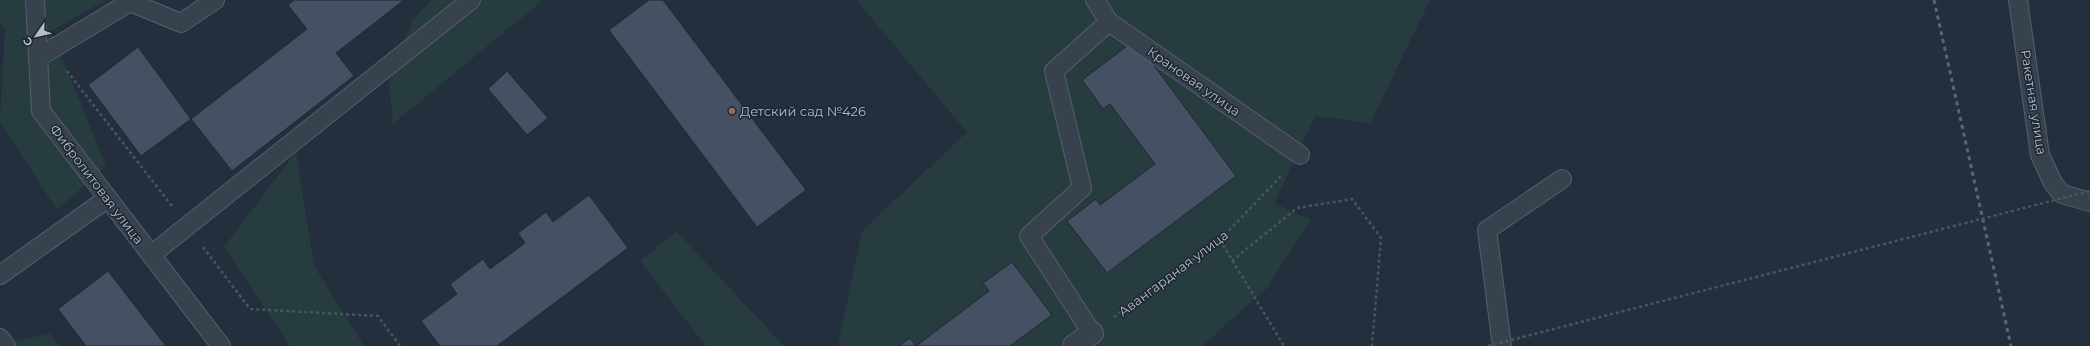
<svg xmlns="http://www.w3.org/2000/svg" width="2090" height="346" viewBox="0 0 2090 346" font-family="Montserrat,sans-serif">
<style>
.green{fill:#263c3f}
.building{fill:#455162;stroke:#1f2835}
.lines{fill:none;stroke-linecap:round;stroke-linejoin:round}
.lane-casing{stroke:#565f6c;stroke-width:20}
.street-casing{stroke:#565f6c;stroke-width:24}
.path{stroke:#44595c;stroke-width:2.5;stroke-dasharray:3 3;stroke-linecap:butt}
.lane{stroke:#38414e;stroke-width:18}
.street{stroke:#38414e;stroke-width:22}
.rail{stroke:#5a6575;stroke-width:3;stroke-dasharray:4 4;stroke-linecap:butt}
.path-bridge{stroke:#44595c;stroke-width:2.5;stroke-dasharray:3 3;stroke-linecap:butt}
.education-dot{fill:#8d6e63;stroke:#1d2633;stroke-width:1.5}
.labels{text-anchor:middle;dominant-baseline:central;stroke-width:3;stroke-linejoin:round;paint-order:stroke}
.street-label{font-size:13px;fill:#b4bcc9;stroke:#1d2633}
.poi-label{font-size:13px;fill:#b4bcc9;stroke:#1d2633;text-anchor:start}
</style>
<rect width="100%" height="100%" fill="#242f3e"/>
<!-- green -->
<g class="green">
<polygon points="0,0 106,0 51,31 106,166 57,210 0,122 5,29 0,22"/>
<polygon points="432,0 543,0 393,124 389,81 413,19"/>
<polygon points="856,0 1430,0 1370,123 1315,116 1274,203 1311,220 1266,289 1202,346 838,346 862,231 967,132"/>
<polygon points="296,152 314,266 364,346 290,346 224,247"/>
<polygon points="676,231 784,346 706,346 640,261"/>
<polygon points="50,334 60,346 0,346 0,343"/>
</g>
<!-- building -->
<g class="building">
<polygon points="294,0 404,0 336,53 354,76 232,171 191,119 307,29 288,5"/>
<polygon points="649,0 663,0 806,190 757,227 609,30"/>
<polygon points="1135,40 1236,176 1107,273 1067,221 1096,199 1100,205 1155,164 1110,104 1103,109 1082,80"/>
<polygon points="138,47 191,119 141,156 88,85"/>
<polygon points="507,71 548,118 527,135 488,89"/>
<polygon points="589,195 628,248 497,346 440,346 421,321 457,294 450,284 483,259 490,269 525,243 518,233 546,212 553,222"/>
<polygon points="1012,262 1052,315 1010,346 899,346 910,338 916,346 989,291 983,283"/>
<polygon points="108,271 166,346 86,346 58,309"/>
</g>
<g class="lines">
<!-- lane casing -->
<g class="lane-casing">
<g id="lane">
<polyline points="35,0 41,111 221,346"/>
<polyline points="1095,0 1109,22 1300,155"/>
<polyline points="2018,0 2040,155 2053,183 2062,194 2090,202"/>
<polyline points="39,57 130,2 181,23 215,0"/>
<polyline points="151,255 471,0"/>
<polyline points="0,275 108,198"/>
<polyline points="1092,333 1029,236 1082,188 1054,71 1109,22"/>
<polyline points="0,338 6,346"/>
<polyline points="1502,346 1487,230 1562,179"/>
</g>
</g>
<!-- street casing -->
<g class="street-casing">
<polyline id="street" points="1074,346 1092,333"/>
</g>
<!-- path -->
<g class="path">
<polyline points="67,71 172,206"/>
<polyline points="1220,240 1284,346"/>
<polyline points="203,247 250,309 378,316 400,346"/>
<polyline points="1232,261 1297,208 1352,199 1381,238 1372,346"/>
<polyline points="1114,317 1220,240 1282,175"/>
</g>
<!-- lane -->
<use href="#lane" class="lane"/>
<!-- street -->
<use href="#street" class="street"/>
<!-- rail -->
<polyline class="rail" points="1934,0 2011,346"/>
<!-- path-bridge -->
<polyline class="path-bridge" points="1488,346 2090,191"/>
</g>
<!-- markers -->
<circle class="education-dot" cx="732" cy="111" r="4"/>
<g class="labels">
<!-- street labels -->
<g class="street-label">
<text transform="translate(1194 81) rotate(35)">Крановая улица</text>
<text transform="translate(2034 102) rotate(81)">Ракетная улица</text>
<text transform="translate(97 184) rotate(53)">Фибролитовая улица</text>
<text transform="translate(1173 273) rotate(-37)">Авангардная улица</text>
</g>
<!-- poi labels -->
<g class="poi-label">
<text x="740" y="111">Детский сад №426</text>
</g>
</g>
<!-- north arrow -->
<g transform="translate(36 36) rotate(236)" stroke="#1d2633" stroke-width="3" paint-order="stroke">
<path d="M0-3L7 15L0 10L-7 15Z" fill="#b4bcc9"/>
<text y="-6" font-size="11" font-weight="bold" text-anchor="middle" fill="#b4bcc9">С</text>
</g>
</svg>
